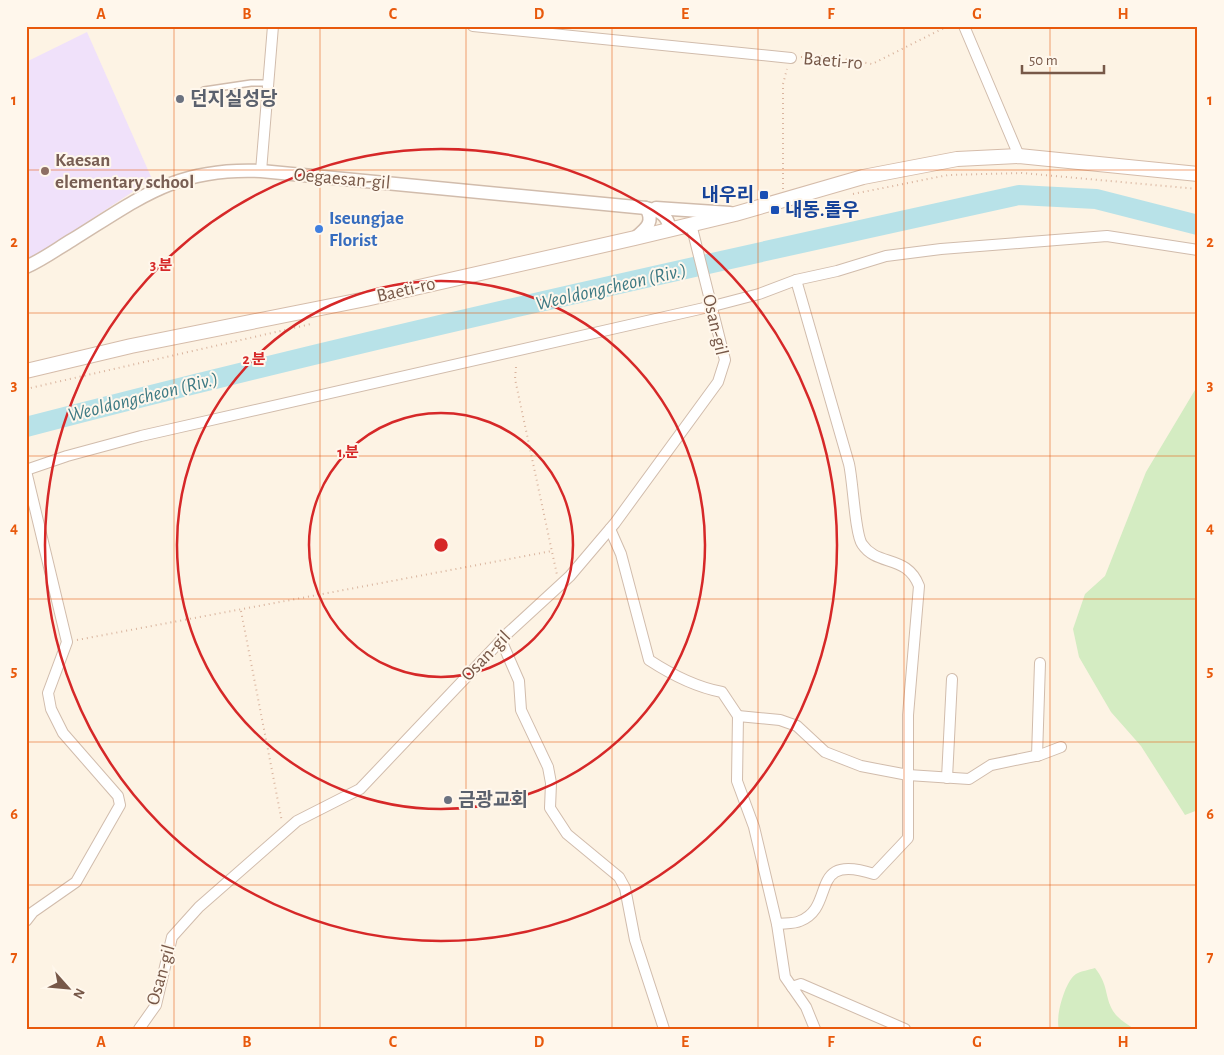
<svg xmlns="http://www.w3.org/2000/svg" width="1224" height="1055" viewBox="0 0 1224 1055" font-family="'Alegreya Sans','Noto Sans KR',sans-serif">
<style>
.education{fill:#f0e1fa}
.green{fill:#d4ecc2}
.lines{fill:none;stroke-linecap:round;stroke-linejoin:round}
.river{stroke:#b8e2e8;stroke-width:20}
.service-casing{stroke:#d1bcac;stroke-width:8}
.minor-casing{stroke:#d1bcac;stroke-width:12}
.tertiary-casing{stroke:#d1bcac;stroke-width:15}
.secondary-casing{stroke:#d5bcaa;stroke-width:16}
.path{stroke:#d9b49e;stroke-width:2;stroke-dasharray:1 4;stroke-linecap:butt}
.service{stroke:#fff;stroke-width:5}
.minor{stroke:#fff;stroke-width:10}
.tertiary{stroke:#fff;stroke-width:12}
.secondary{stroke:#fff;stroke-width:14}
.grid{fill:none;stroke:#e8590c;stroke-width:1;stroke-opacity:0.55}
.ring{fill:none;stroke:#d62828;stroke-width:2.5}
.worship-dot{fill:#6b7280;stroke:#fff7ec;stroke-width:2}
.education-dot{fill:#8d6e63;stroke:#fff7ec;stroke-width:2}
.transit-dot{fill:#1a4fb4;stroke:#fff7ec;stroke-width:2}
.shop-dot{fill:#3f7fe0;stroke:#fff7ec;stroke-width:2}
.labels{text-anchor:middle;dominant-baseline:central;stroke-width:4;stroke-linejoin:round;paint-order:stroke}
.street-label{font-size:19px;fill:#775848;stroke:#fff7ec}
.worship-label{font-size:19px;font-weight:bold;fill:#5b616d;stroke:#fff7ec;text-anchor:start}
.education-label{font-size:19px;font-weight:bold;fill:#785e54;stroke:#fff7ec;text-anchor:start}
.transit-label{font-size:19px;font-weight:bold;fill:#164399;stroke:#fff7ec;text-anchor:end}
.shop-label{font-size:19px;font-weight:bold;fill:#366cbe;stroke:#fff7ec;text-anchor:start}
.water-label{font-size:20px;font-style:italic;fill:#3e7a84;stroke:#fff7ec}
.centre{fill:#d62828;stroke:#fff7ec;stroke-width:2.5}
.ring-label{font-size:15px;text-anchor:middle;font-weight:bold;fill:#d62828;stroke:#fff7ec;stroke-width:4;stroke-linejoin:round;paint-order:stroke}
.neatline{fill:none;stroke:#e8590c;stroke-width:2}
.grid-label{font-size:16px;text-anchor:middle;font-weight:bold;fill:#e8590c}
</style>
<rect width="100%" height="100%" fill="#fdf3e4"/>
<!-- education -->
<polygon class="education" points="87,32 152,179 36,256 26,260 26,62"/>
<!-- green -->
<g class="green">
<polygon points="1198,385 1198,810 1185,815 1141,746 1111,712 1079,657 1073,629 1085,594 1105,576 1146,472"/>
<path d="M1095,968C1109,986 1104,995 1113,1011C1118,1019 1127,1024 1134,1029H1059C1055,1017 1065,981 1076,974C1081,971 1089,970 1095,968Z"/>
</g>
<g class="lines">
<!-- river -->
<path class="river" d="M26,427C355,341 687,268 1019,195L1096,199L1198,225"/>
<!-- service casing -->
<g class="service-casing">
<polyline id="service" points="204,90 251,83 267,83"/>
</g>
<!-- minor casing -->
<g class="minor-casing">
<g id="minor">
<polyline points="473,26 791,58"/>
<polyline points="964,26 1019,156"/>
<polyline points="261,171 273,26"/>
<polyline points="26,470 67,456 141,436 713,306 759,294 796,280 837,271 886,256 941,249 1107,236 1198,250"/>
<polyline points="26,471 67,642 48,693 51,709 63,733 118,796 120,805 76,882 33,912 26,921"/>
<path d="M610,529L621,554L649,660C672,675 695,687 722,692L738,716L737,781L754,827L777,924L785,977L806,1007L815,1029"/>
<polyline points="501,640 519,681 521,710 548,767 551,783 550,808 567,834 619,877 625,888 635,940 664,1029"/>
<polyline points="738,716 780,720 797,726 825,752 861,766 908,775 969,779 991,765 1040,755 1061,747"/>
<polyline points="1037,756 1040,663"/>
<polyline points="947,778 952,679"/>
<path d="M777,924C784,923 794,924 800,921C837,907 807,852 874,874L908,838V715L919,586C907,554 877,567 862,544C855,534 853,481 849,464L796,280"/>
<polyline points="792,987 801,984 905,1029"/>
<polyline points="139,1029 156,1005 172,937 199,907 297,821 360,789 509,632 570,576 615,523 718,382 725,360 691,224"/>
</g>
</g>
<!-- tertiary casing -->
<g class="tertiary-casing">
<g id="tertiary">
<polyline points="656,208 730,213"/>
<path d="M635,238C646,229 655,222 646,208"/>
<path d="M26,267C42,260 57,249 72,240C140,198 176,167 261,171L646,208C660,211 667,214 670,229"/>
</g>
</g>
<!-- secondary casing -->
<g class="secondary-casing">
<polyline id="secondary" points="26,371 131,346 366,299 635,238 735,214 863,177 957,159 1019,156 1198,174"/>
</g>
<!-- path -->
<g class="path">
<polyline points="801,57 827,56 872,64 948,26"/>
<polyline points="783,189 783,84 787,69"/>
<polyline points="853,194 948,175 1022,173 1198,189"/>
<polyline points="516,367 515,379 557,575"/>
<polyline points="26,389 311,324"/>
<polyline points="241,611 282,822"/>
<polyline points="77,640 552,551"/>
</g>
<!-- service -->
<use href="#service" class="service"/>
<!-- minor -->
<use href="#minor" class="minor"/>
<!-- tertiary -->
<use href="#tertiary" class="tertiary"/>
<!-- secondary -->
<use href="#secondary" class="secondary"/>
</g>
<!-- grid -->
<path class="grid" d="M174,26V1029M320,26V1029M466,26V1029M612,26V1029M758,26V1029M904,26V1029M1050,26V1029M26,170H1198M26,313H1198M26,456H1198M26,599H1198M26,742H1198M26,885H1198"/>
<!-- distance rings -->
<g class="ring">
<circle cx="441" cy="545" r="132"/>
<circle cx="441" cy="545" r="264"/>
<circle cx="441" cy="545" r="396"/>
</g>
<!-- markers -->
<g class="worship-dot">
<circle cx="180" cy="99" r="5"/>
<circle cx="448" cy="800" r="5"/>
</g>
<circle class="education-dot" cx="45" cy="171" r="5"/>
<g class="transit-dot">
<rect x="759" y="190" width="10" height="10" rx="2.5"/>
<rect x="770" y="205" width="10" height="10" rx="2.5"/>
</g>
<circle class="shop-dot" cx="319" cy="229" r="5"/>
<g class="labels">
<!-- street labels -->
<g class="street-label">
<text transform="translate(833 61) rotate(5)">Baeti-ro</text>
<text transform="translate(342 179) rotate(5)">Oegaesan-gil</text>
<text transform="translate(406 290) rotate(-13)">Baeti-ro</text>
<text transform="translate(715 325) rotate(77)">Osan-gil</text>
<text transform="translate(486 656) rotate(-46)">Osan-gil</text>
<text transform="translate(161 975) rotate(-74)">Osan-gil</text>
</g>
<!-- worship labels -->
<g class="worship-label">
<text x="190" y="99">던지실성당</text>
<text x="458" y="800">금광교회</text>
</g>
<!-- education labels -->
<g class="education-label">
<text x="55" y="160">Kaesan<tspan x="55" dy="22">elementary school</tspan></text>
</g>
<!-- transit labels -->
<g class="transit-label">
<text x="754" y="195">내우리</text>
<text x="785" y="210" text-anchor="start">내동.돌우</text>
</g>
<!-- shop labels -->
<g class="shop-label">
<text x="329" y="218">Iseungjae<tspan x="329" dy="22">Florist</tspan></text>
</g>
<!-- water labels -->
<g class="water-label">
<text transform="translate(611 287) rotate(-13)">Weoldongcheon (Riv.)</text>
<text transform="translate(143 397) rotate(-14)">Weoldongcheon (Riv.)</text>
</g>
</g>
<circle cx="441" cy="545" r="8" class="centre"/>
<g class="ring-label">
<text x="161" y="270">3 분</text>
<text x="254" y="364">2 분</text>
<text x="348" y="457">1 분</text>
</g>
<!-- border -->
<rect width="1224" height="1055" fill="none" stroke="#fff7ec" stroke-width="55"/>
<!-- north arrow -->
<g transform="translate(68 988) rotate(117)" stroke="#fff7ec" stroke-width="4" paint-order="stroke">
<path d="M0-4L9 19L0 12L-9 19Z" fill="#775848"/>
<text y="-8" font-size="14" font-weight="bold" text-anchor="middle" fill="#775848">N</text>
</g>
<!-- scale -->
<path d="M1022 65v8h82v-8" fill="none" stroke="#775848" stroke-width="2.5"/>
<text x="1029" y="65" font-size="15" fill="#775848" stroke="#fff7ec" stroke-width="4" paint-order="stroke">50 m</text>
<rect x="28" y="28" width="1168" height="1000" class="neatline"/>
<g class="grid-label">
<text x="101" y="19">A</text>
<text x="247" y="19">B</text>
<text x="393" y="19">C</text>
<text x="539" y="19">D</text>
<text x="685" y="19">E</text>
<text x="831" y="19">F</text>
<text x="977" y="19">G</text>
<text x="1123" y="19">H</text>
<text x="14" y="105">1</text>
<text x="1210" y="105">1</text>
<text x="14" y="247">2</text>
<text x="1210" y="247">2</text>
<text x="14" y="390">3</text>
<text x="1210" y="390">3</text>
<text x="14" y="533">4</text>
<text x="1210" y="533">4</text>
<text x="14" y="676">5</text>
<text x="1210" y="676">5</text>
<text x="14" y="819">6</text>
<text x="1210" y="819">6</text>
<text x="14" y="962">7</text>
<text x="1210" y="962">7</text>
<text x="101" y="1047">A</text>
<text x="247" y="1047">B</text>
<text x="393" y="1047">C</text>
<text x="539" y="1047">D</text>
<text x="685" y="1047">E</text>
<text x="831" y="1047">F</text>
<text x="977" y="1047">G</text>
<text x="1123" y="1047">H</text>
</g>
</svg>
